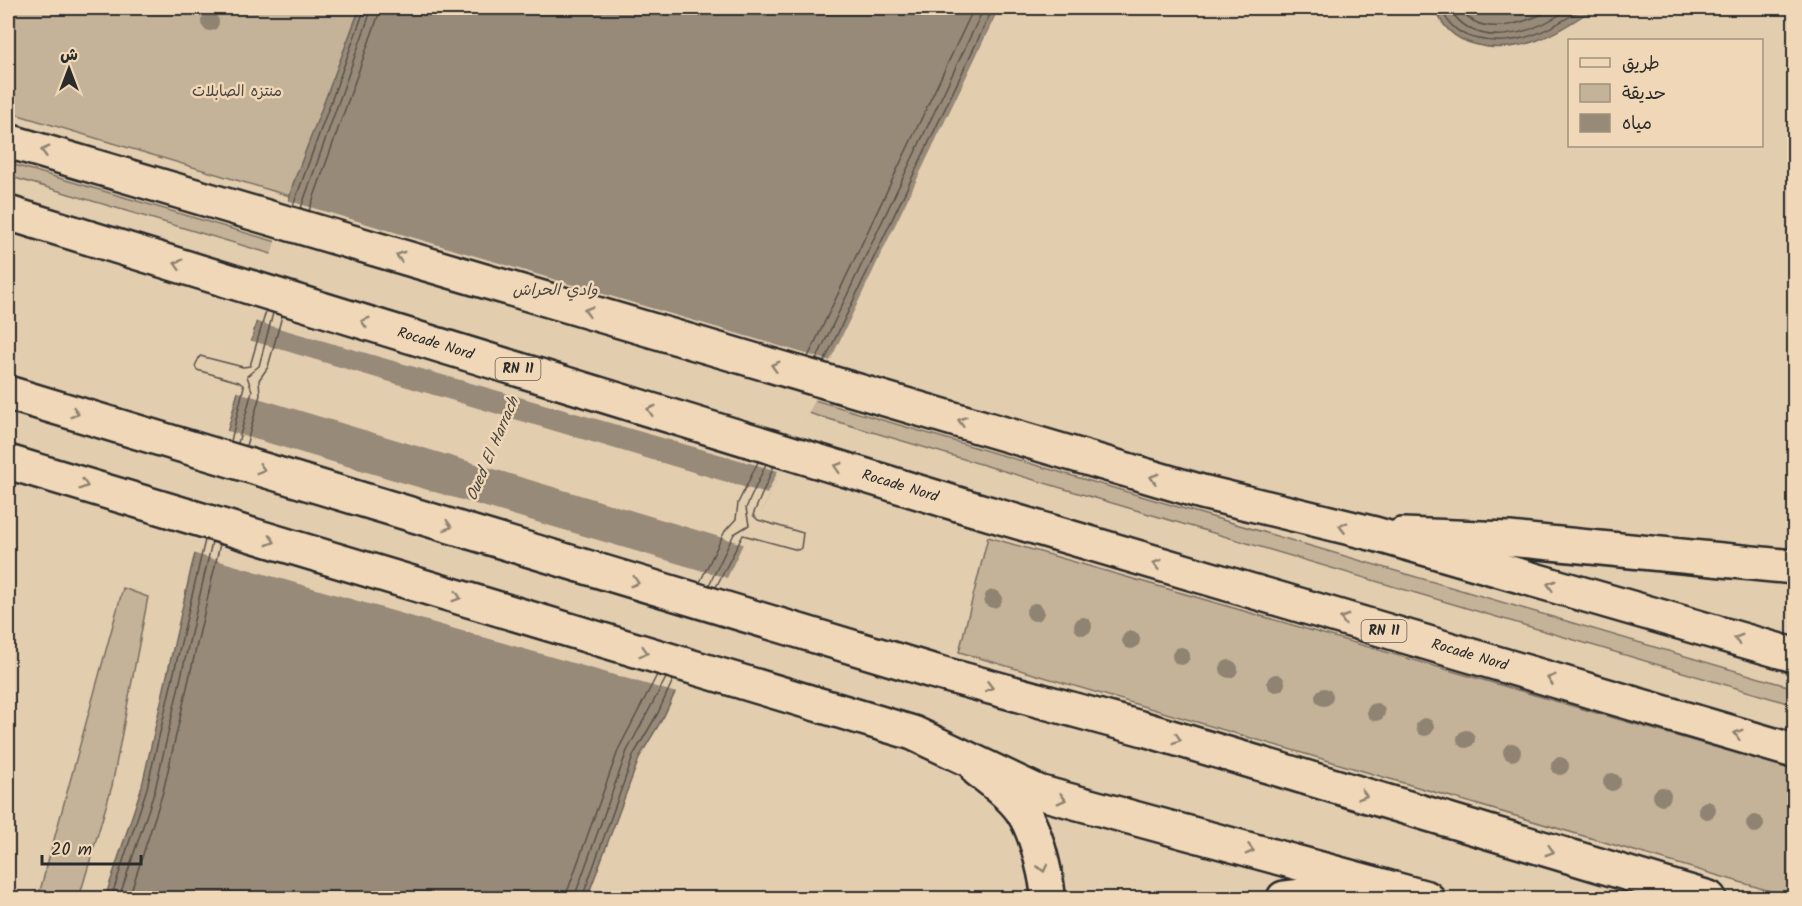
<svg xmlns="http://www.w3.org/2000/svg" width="1802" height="906" viewBox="0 0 1802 906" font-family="Kalam,'Playpen Sans Arabic',sans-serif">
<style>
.green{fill:#c4b299;stroke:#786e62;stroke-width:1.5}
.water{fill:#988a78;stroke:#6c6459;stroke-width:1.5}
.pier{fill:#e3cdaf}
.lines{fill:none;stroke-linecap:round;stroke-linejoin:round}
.shore{stroke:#57514a;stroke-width:1.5}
.minor-casing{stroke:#2b2b2b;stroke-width:38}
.major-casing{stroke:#2b2b2b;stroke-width:38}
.highway-casing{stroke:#2b2b2b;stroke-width:38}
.minor{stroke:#efd7b7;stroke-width:33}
.major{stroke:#efd7b7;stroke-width:33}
.highway{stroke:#efd7b7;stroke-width:33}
.tree{fill:#8f8372}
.oneway{stroke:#8d8171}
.labels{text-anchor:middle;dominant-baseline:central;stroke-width:5;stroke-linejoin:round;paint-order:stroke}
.shield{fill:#efd7b7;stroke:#665f55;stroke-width:1.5}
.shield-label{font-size:14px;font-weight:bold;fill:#2b2b2b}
.park-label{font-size:15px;fill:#4a4641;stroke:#efd7b7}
.street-label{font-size:15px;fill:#2b2b2b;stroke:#efd7b7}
.water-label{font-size:16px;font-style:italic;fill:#4c4842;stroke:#efd7b7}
</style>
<rect width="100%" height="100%" fill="#e3cdaf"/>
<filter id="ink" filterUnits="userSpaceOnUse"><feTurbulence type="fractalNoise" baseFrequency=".0167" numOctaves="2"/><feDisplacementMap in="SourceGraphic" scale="12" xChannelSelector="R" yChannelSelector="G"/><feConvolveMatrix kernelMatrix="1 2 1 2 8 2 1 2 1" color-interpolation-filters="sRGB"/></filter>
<g filter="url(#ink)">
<!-- green -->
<g class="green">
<polygon points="8,8 360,8 290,196 8,112"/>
<polygon points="8,163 1794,688 1794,705 8,176"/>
<polygon points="988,537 1794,770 1794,898 959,652"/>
<polygon points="123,588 148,597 112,786 79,898 38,898"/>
</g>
<!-- water -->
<g class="water">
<polygon points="360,8 999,8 664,716 640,756 587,898 105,898 142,786 192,565 293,184"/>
<path d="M1435,8H1594C1558,33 1519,57 1474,44C1454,39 1442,27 1435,8Z"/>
</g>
<!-- pier -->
<polygon class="pier" points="999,8 1002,8 762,511 815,527 807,559 804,561 747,544 677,693 192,553 224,430 727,578 743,544 185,376 183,372 192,347 195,345 244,358 249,340 767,494 778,471 254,321 286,200 830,361"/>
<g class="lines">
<!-- shore -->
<g class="shore">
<path d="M1441,8C1447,23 1458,34 1474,38C1516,49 1550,30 1583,8"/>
<path d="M1449,8C1477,54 1535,33 1570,8"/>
<path d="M1460,8C1481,41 1527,22 1555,8"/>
<polyline points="293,206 365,8"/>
<polyline points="301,208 372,8"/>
<polyline points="309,211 381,8"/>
<polyline points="808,357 974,8"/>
<polyline points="816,360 984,8"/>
<polyline points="824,362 993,8"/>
<polyline points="231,441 244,386 239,382 197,370 195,366 200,356 243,367 250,366 266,311"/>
<polyline points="238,443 252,391 247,376 259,366 273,313"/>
<polyline points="246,446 260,395 259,380 268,367 282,316"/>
<polyline points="700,582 725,531 736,519 738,503 758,462"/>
<polyline points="709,585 734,534 749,525 746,508 766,464"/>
<polyline points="716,587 743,535 798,550 801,548 803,533 758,520 753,515 774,466"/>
<polyline points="111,898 147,788 205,540"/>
<polyline points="119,898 155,790 212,542"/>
<polyline points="129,898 163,792 220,544"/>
<polyline points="565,898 619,748 657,675"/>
<polyline points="574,898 627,751 666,678"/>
<polyline points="582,898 634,754 658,713 673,680"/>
</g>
<!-- minor casing -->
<g class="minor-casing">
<polyline id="minor" points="1402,535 1509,539 1794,567"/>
</g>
<!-- major casing -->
<g class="major-casing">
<g id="major">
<path d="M978,770C1018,800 1030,812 1042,862C1045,874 1048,886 1048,898"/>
<polyline points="1284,898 1324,893 1387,893"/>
</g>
</g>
<!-- highway casing -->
<g class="highway-casing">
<g id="highway">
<polyline points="8,141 1202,492 1375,534 1794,655"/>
<path id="s1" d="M8,213L974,509L1794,751"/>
<polyline points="8,393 932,671 1144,729 1709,898"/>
<polyline points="8,462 913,733 1038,792 1427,898"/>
</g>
</g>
<!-- minor -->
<use href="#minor" class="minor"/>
<!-- major -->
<use href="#major" class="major"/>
<!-- highway -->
<use href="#highway" class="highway"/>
</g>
<!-- trees -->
<g class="tree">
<circle cx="210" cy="22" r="9"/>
<circle cx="993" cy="599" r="9"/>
<circle cx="1035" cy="612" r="9"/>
<circle cx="1083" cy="626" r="9"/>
<circle cx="1131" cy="640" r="9"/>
<circle cx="1181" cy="656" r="9"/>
<circle cx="1229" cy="669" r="9"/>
<circle cx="1276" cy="683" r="9"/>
<circle cx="1324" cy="697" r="9"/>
<circle cx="1376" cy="712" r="9"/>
<circle cx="1425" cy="727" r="9"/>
<circle cx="1466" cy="739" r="9"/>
<circle cx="1512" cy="752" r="9"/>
<circle cx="1560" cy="766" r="9"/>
<circle cx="1612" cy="782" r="9"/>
<circle cx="1662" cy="796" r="9"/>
<circle cx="1707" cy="810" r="9"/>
<circle cx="1755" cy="824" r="9"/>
</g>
<!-- one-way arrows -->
<defs><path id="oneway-chevron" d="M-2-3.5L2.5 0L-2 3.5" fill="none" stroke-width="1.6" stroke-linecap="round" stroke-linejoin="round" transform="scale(1.5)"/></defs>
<g class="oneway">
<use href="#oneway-chevron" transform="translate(45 151) rotate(-165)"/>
<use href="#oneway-chevron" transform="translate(400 256) rotate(-164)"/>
<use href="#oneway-chevron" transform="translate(178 264) rotate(-163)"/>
<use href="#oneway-chevron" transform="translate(588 311) rotate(-164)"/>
<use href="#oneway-chevron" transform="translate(365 322) rotate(-163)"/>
<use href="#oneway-chevron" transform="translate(775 366) rotate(-164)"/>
<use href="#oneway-chevron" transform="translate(651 410) rotate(-163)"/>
<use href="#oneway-chevron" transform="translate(75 413) rotate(17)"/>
<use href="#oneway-chevron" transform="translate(962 421) rotate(-164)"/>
<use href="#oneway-chevron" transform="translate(838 467) rotate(-163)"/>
<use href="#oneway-chevron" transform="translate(261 469) rotate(17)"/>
<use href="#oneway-chevron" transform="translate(1154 478) rotate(-164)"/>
<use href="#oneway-chevron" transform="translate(84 485) rotate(17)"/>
<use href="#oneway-chevron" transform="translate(448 526) rotate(17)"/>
<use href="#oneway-chevron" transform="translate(1343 527) rotate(-166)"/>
<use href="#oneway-chevron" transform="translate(271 541) rotate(17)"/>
<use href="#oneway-chevron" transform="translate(1157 564) rotate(-164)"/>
<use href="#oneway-chevron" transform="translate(635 582) rotate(17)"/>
<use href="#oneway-chevron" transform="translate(1551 585) rotate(-164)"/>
<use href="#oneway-chevron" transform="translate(457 597) rotate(17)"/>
<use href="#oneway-chevron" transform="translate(1344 619) rotate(-164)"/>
<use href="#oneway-chevron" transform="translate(1738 639) rotate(-164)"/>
<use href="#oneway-chevron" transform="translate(644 652) rotate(17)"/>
<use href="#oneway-chevron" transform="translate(1551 679) rotate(-164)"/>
<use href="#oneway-chevron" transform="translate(989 687) rotate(15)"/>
<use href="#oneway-chevron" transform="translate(1738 734) rotate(-164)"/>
<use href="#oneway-chevron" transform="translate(1177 739) rotate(17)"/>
<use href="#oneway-chevron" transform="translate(1363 795) rotate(17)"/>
<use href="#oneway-chevron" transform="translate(1062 799) rotate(15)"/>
<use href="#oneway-chevron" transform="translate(1250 850) rotate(15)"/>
<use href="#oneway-chevron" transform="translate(1550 851) rotate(17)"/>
<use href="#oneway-chevron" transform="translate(1043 868) rotate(76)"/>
</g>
</g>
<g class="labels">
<!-- shield labels -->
<g class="shield">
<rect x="495.5" y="358" width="45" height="22" rx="4.5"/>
<rect x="1361.5" y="620" width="45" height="22" rx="4.5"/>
</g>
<g class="shield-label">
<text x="518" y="369">RN 11</text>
<text x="1384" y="631">RN 11</text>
</g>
<!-- park labels -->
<g class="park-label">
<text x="237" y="92">منتزه الصابلات</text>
</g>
<!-- street labels -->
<g class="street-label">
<text stroke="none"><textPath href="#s1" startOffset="447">Rocade Nord</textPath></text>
<text stroke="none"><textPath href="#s1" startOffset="933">Rocade Nord</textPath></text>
<text stroke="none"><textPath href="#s1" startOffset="1527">Rocade Nord</textPath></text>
</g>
<!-- water labels -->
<g class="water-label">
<text x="555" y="290">وادي الحراش</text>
<text transform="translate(493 449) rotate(-67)">Oued El Harrach</text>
</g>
</g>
<!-- margin -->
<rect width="1802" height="906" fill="none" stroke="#efd7b7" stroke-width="30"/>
<rect x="15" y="15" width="1772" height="876" fill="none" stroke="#2b2b2b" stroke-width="2" filter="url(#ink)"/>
<!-- legend -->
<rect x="1568" y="39" width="195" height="108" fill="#efd7b7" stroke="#a1927f" stroke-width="1.5"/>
<rect x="1580" y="58" width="30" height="9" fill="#efd7b7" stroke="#a1927f" stroke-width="1.5"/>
<text x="1622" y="69" font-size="18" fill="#2b2b2b">طريق</text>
<rect x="1580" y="84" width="30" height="18" fill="#c4b299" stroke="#a1927f" stroke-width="1.5"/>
<text x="1622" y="99" font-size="18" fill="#2b2b2b">حديقة</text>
<rect x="1580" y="114" width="30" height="18" fill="#988a78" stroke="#a1927f" stroke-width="1.5"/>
<text x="1622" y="129" font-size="18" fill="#2b2b2b">مياه</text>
<!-- north arrow -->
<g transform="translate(69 69)" stroke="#efd7b7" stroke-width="4.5" paint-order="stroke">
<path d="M0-4.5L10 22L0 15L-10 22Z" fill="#2b2b2b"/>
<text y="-9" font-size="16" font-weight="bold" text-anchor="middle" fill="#2b2b2b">ش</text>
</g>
<!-- scale -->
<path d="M42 855v9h99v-9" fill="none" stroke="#2b2b2b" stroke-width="3"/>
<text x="51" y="855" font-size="18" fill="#2b2b2b" stroke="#efd7b7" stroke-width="4.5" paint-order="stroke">20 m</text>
</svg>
